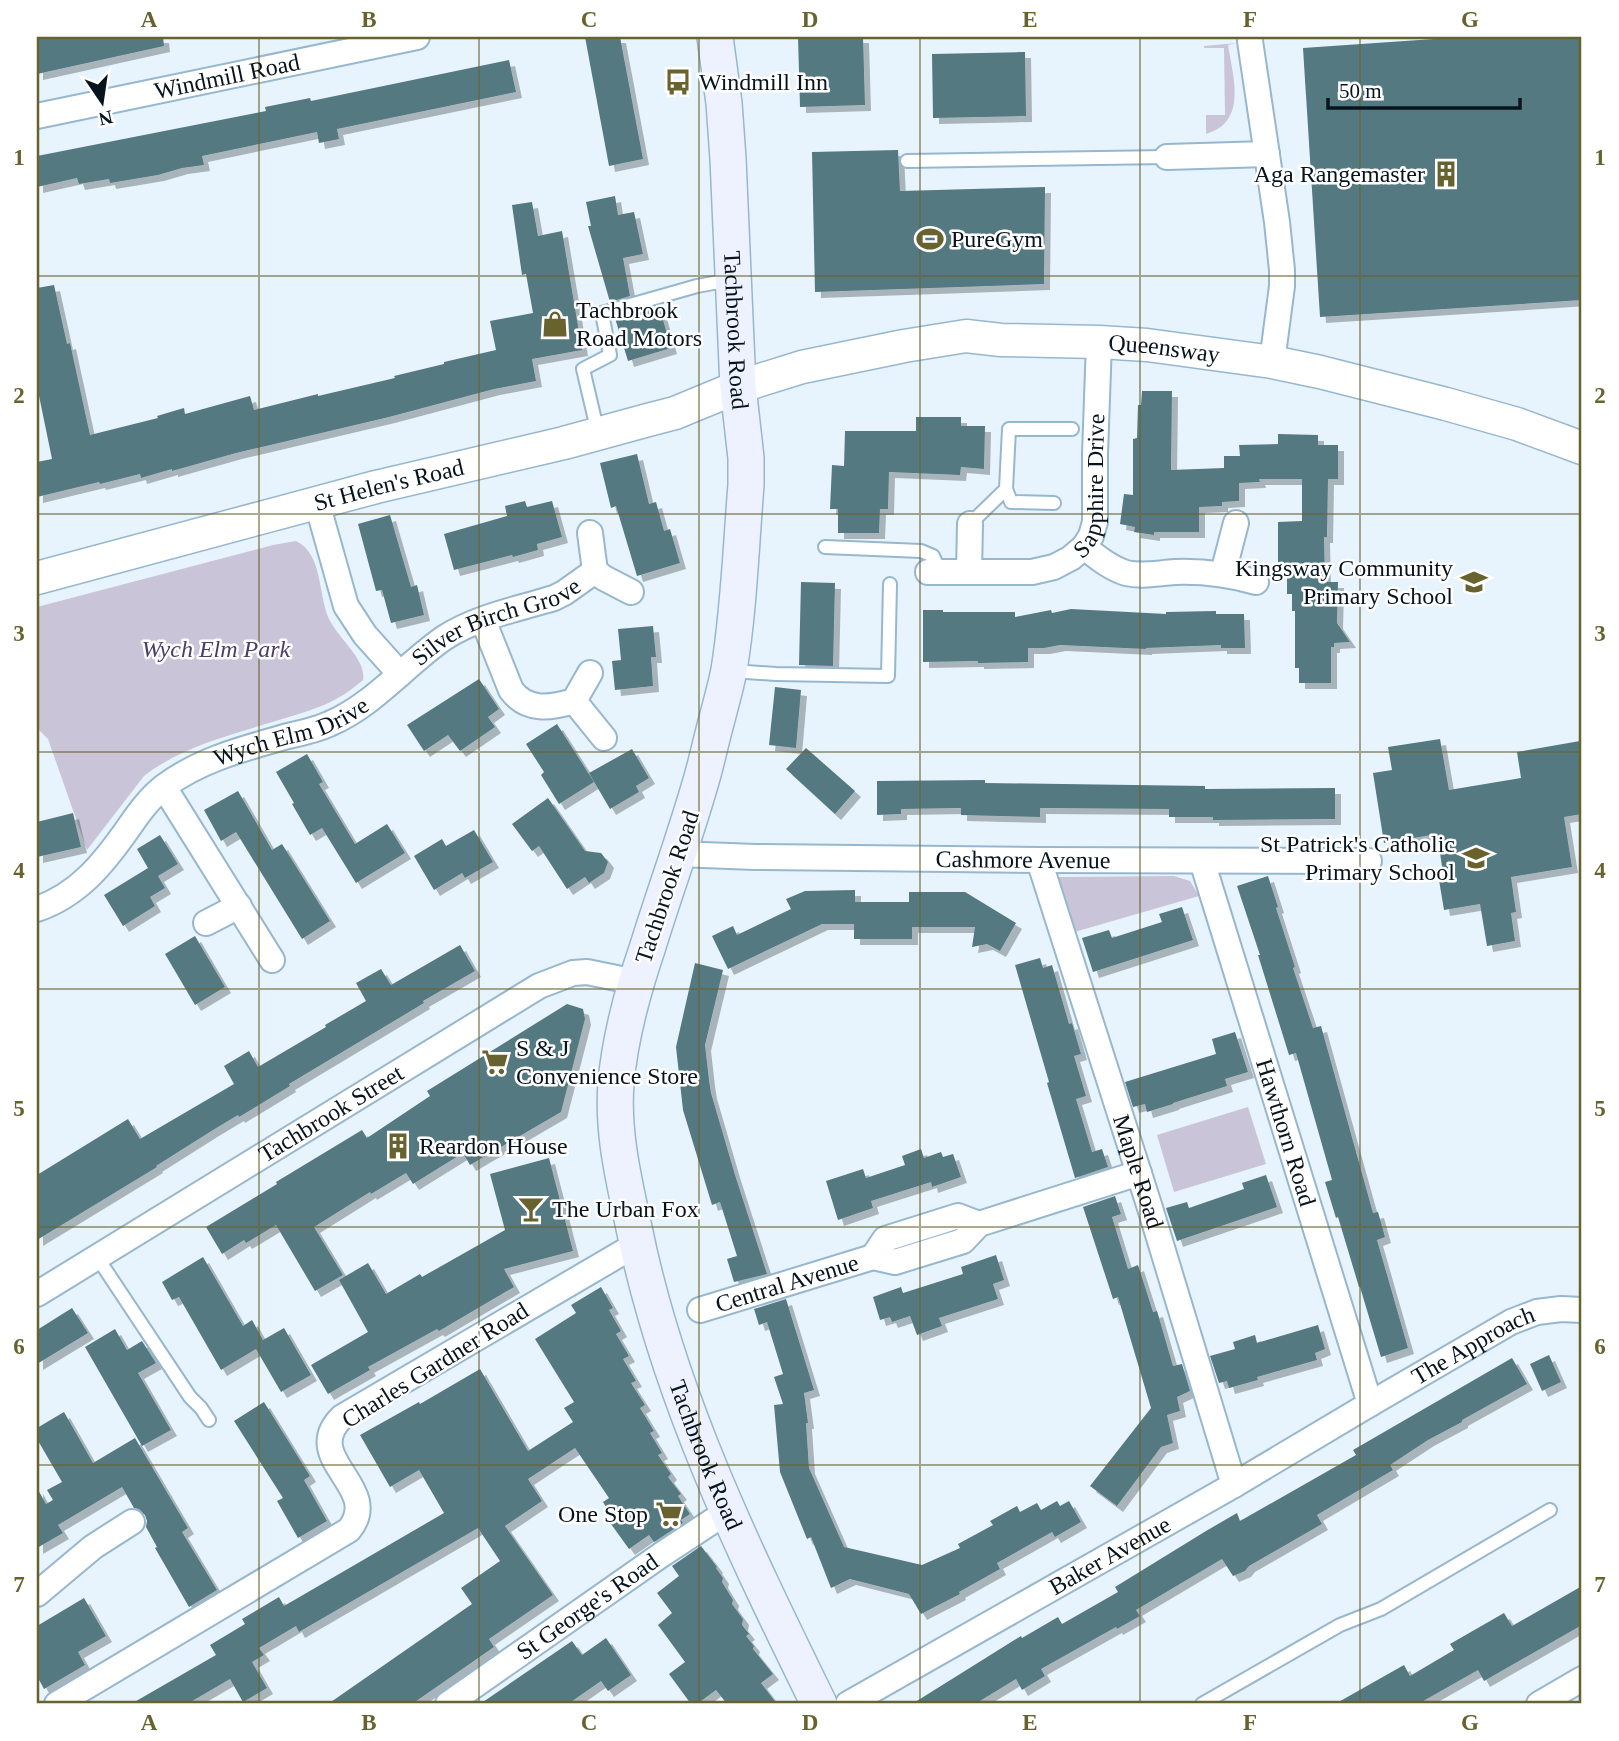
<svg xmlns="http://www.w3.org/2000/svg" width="1619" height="1741" viewBox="0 0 1619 1741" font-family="'Times New Roman',serif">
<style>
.green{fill:#c9c4d8}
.building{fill:#547981;filter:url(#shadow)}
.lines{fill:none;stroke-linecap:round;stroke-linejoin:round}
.service-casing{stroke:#97b7cf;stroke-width:16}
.minor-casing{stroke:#97b7cf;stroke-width:28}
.tertiary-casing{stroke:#97b7cf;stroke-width:35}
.secondary-casing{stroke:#97b7cf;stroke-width:38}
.service{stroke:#fff;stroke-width:12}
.minor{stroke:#fff;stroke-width:24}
.tertiary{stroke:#fff;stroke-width:32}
.secondary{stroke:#eef2fe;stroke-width:35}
.grid{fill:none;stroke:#67622e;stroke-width:2;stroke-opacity:0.55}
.labels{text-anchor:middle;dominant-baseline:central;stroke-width:5;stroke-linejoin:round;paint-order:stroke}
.street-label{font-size:24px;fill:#08141d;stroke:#fff}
.poi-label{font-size:24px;fill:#08141d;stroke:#fff;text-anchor:start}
.park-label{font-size:24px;font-style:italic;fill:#4b3e6a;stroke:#fff}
.neatline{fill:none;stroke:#67622e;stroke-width:2.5}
.grid-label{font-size:23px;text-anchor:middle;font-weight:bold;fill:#67622e}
</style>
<defs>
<filter id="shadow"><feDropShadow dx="6" dy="6" stdDeviation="0" flood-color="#0004"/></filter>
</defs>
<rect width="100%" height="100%" fill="#e7f4fe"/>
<!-- green -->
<g class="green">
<path d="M1237,43L1228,45C1233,77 1248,122 1206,134V115H1225L1224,48H1204V46Z"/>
<path d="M296,541C323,554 318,595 329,619C338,638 367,660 363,680C337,703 315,709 282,719C235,734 184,745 144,776L87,850L48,739L37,728V607L273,545Z"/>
<polygon points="1174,876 1190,881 1199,896 1071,933 1053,881 1058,877"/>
<polygon points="1248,1107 1266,1164 1174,1192 1157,1135"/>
</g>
<!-- building -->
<g class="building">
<polygon points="37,37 163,37 164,46 37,74"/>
<polygon points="585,37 620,37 643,159 609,166"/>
<polygon points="798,37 863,37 865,105 800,107"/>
<polygon points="1463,37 1582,37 1582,300 1320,317 1303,48"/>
<polygon points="1025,52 1026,116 933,118 932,54"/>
<polygon points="509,60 516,92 337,129 339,139 319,143 317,132 202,156 204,165 182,168 158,175 110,183 109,179 79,184 77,178 37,187 37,156 266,111 265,107 310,98 311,101"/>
<polygon points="898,150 900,191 1045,187 1044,284 815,292 812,152"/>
<polygon points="615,196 618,215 634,212 643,254 623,258 630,296 610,302 588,226 591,226 586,202"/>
<polygon points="532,202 538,236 562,231 582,350 532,359 536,381 494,389 389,417 236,453 172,471 172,469 141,478 140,474 100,484 99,482 37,497 37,462 52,459 37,386 37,288 54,285 67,344 70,343 90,435 158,418 157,416 184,408 185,414 250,396 254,410 318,394 318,396 395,378 394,376 444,364 444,362 496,350 490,321 533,313 526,274 522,275 512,205"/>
<polygon points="659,306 671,348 628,361 615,318"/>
<polygon points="1142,391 1172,391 1171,470 1224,468 1224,456 1240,456 1239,445 1278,444 1278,434 1318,435 1318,445 1338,445 1338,479 1328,479 1327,537 1324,537 1325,582 1338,582 1337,623 1350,642 1334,643 1334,647 1331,647 1331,683 1299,683 1299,668 1295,668 1295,611 1292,611 1292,594 1287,594 1287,573 1284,573 1284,562 1278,562 1278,522 1302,521 1302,479 1259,479 1260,482 1239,483 1239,501 1222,502 1222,506 1199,507 1199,532 1154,532 1154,535 1134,532 1135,527 1120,524 1124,494 1133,495 1133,439 1137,438 1138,405 1141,405"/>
<polygon points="916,417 961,417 961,426 985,426 984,469 961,467 960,475 889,472 888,509 880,509 879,533 838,533 838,509 830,509 832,465 844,466 845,431 916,431"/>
<polygon points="637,454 649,504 656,502 664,531 670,529 680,563 637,576 616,506 611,508 600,463"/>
<polygon points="525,501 527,507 552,501 562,537 537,544 538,550 513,557 512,555 454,570 444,534 507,516 505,506"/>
<polygon points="390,515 411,587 417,585 424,615 391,623 382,590 376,591 358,524"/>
<polygon points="801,582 835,583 833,666 799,665"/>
<polygon points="1071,609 1166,614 1166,612 1216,611 1216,614 1244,614 1245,648 1221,648 1221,645 1146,648 1146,649 1060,645 1044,648 1028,648 1028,662 978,663 978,661 923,662 923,610 943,610 943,612 1015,612 1015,617 1051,610 1052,613"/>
<polygon points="653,626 656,657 651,657 653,686 615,690 612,661 621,660 618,629"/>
<polygon points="479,679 499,709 488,717 495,727 460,751 448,735 424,751 407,725"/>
<polygon points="775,687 801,690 796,748 769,745"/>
<polygon points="557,724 594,782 559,804 541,775 544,772 526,744"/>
<polygon points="1440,739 1449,790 1521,778 1517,752 1580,741 1582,755 1582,814 1564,817 1572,867 1511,877 1516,912 1511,913 1515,941 1487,946 1480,904 1444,910 1439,880 1444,879 1437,834 1384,843 1373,773 1392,770 1388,747"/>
<polygon points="806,748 855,791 835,814 786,769"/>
<polygon points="632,749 649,778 636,786 639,792 610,809 589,773"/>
<polygon points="307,754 323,782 319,784 355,844 387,824 405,853 356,883 322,828 310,835 292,804 294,803 276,772"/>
<polygon points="985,780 985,783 1205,786 1205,789 1335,788 1335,819 1213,820 1213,817 1169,817 1169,809 1040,808 1040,817 961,815 961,808 901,809 901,814 877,815 877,781"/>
<polygon points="238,791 272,850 282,844 330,921 302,939 236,832 221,841 204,810"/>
<polygon points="548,798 585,851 601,853 608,862 604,873 589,883 585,877 567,889 539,846 532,851 512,824"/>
<polygon points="73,813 81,847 37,857 37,822"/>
<polygon points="474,830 493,862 465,878 462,873 434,890 414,856 442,839 446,846"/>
<polygon points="160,835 178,864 158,876 165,888 150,897 155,906 123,926 104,895 148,868 137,849"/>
<polygon points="1268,876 1278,907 1276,908 1295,967 1293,968 1313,1028 1321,1026 1373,1213 1378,1212 1385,1237 1377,1240 1408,1348 1381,1357 1360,1287 1359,1287 1338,1217 1336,1218 1325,1182 1332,1180 1296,1053 1289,1055 1258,955 1260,955 1237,886"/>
<polygon points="855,890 855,902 909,902 909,892 965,892 1016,923 1000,951 987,944 972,947 975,927 912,927 912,939 854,939 854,924 822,924 728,969 712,936 733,926 737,935 791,909 786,899 805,891"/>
<polygon points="1182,907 1193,940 1093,972 1082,938 1109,930 1112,938 1162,922 1159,914"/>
<polygon points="195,936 225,987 195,1005 165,954"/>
<polygon points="460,945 475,971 423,1001 424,1003 289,1084 290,1086 239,1117 238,1115 213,1130 156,1166 157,1167 37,1240 37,1175 128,1119 140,1139 234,1084 224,1066 249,1051 258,1067 326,1027 325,1025 366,1001 356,983 381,969 391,985"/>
<polygon points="1040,958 1043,968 1052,965 1069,1024 1072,1023 1081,1054 1074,1056 1086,1096 1076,1099 1092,1152 1102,1149 1108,1167 1075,1178 1047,1083 1049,1082 1015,965"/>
<polygon points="695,963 723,970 705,1045 709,1080 711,1093 735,1175 767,1274 734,1282 727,1259 737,1256 720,1202 712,1205 683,1110 676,1047"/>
<polygon points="567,1004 583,1009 585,1019 561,1112 470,1165 463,1153 413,1184 406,1173 371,1194 370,1192 314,1227 343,1275 315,1291 276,1225 246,1243 244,1240 222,1254 206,1227 277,1184 276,1182 362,1130 367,1138 430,1096 427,1091"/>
<polygon points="1235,1032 1248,1072 1225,1079 1227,1086 1173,1103 1173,1104 1147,1112 1145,1104 1133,1107 1125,1082 1216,1054 1212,1039"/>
<polygon points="921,1149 924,1158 941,1152 943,1157 953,1154 961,1177 932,1187 931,1182 871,1201 873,1208 838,1220 826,1181 863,1169 866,1178 905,1165 902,1156"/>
<polygon points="549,1158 573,1251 504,1269 514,1287 439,1331 437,1329 368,1367 370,1370 328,1394 311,1365 368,1332 339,1280 368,1263 386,1294 420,1274 422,1277 505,1230 490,1174"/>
<polygon points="1266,1175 1277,1207 1177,1241 1166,1208 1187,1202 1189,1208 1244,1189 1242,1183"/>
<polygon points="1115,1196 1121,1214 1112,1217 1128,1269 1138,1265 1153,1312 1157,1311 1173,1366 1182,1364 1190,1391 1177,1397 1180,1411 1167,1415 1173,1443 1161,1447 1117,1506 1090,1486 1151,1408 1118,1297 1113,1299 1083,1207"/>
<polygon points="996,1255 1004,1280 993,1284 998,1299 939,1318 942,1326 917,1335 910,1316 892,1322 890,1317 880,1320 873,1297 901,1287 903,1293 963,1274 961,1267"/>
<polygon points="203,1257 243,1326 252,1320 263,1340 284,1328 311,1375 281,1392 256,1349 221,1370 179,1297 172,1300 162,1282"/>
<polygon points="601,1287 613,1308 609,1310 621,1331 616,1334 629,1356 623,1359 636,1381 631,1383 645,1405 640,1408 654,1431 650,1433 662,1453 658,1455 671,1474 668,1477 681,1494 678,1496 690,1514 681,1520 683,1523 654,1542 649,1535 629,1549 611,1524 615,1522 603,1502 609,1498 575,1448 528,1479 542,1501 505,1526 553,1595 489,1639 494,1647 412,1704 328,1704 472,1604 461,1588 500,1561 478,1528 299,1632 296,1626 259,1648 264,1655 252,1662 267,1688 243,1702 230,1679 187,1704 131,1704 216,1655 210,1645 245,1624 242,1619 279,1597 284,1606 444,1513 419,1470 390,1487 360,1435 419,1402 420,1404 480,1369 528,1451 573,1422 564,1408 574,1402 535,1339 576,1313 571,1305"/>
<polygon points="786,1299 814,1390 804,1393 808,1423 806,1423 809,1468 844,1547 922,1565 960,1548 958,1544 993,1525 990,1521 1017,1506 1020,1512 1037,1503 1041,1510 1057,1501 1060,1506 1069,1501 1081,1522 1055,1537 1052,1532 997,1563 1000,1569 959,1592 960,1594 921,1614 909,1594 850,1579 831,1588 811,1537 807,1539 780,1472 774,1405 783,1404 774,1377 783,1374 767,1322 759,1325 754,1309"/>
<polygon points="72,1308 88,1333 37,1364 37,1330"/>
<polygon points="1318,1325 1325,1349 1315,1353 1317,1360 1257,1377 1258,1380 1229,1388 1227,1381 1219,1383 1210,1356 1235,1349 1233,1342 1255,1335 1257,1343"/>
<polygon points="115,1329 127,1350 142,1341 156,1363 138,1373 171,1430 142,1446 85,1347"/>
<polygon points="1549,1355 1561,1382 1542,1391 1530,1364"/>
<polygon points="1512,1358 1527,1384 1462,1420 1462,1422 1428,1440 1390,1465 1393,1470 1317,1515 1322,1524 1249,1566 1245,1571 1233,1576 1222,1559 1136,1610 1140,1616 1117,1629 1116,1627 1041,1669 1045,1676 1022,1690 1016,1679 975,1704 912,1704 1021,1636 1022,1638 1058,1617 1062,1624 1118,1592 1115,1587 1206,1531 1237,1513 1240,1521 1356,1455 1353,1450"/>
<polygon points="264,1402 310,1476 304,1480 327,1521 298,1538 277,1501 283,1498 234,1421"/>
<polygon points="64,1412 93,1463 135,1438 188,1528 182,1532 217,1590 189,1607 155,1548 157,1547 146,1527 147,1521 145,1515 139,1509 134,1508 122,1487 58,1525 63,1533 37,1548 37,1488 46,1504 53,1500 47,1490 62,1482 37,1439 37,1428"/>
<polygon points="701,1546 717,1567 716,1568 723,1578 722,1582 733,1600 732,1604 743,1619 742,1625 749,1634 746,1636 754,1646 753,1649 773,1674 761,1683 777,1704 727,1704 716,1690 697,1704 691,1704 669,1674 685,1662 658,1625 672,1613 657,1593 679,1576 672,1566"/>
<polygon points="1582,1586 1582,1625 1484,1681 1478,1670 1418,1704 1335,1704 1404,1665 1410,1676 1454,1650 1450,1644 1504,1613 1512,1626"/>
<polygon points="84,1598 106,1636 78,1652 85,1665 44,1689 37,1676 37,1626"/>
<polygon points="606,1638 631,1675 608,1691 601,1681 568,1704 480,1704 572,1641 582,1655"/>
</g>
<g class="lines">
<!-- service casing -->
<g class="service-casing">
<g id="service">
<polyline points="907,161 1167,157"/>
<polyline points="598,433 583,369 610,355 602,313 697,286 730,280"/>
<polyline points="1006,489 1011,502 1054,503"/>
<polyline points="970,524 1006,489 1009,429 1072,429"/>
<polyline points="825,547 921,551 933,556 940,572"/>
<polyline points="732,671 776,674 888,676 890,584"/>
<polyline points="97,1257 190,1397 201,1408 209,1420"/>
<polyline points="1202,1704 1340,1625 1381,1609 1550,1510"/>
</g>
</g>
<!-- minor casing -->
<g class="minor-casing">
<g id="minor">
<polyline points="1250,41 1277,222 1282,270 1282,286 1272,362"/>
<path id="s1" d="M37,116L417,37"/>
<polyline points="1167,157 1267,154"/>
<polyline points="317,503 346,606 365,635 400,674"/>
<polyline points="590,533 595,571 604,578 631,592"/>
<path d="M1084,547C1097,557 1110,568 1126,573C1142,577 1158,573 1175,572C1204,571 1228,574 1256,582"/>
<path id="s2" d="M928,572H1032L1054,567L1071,558L1084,547L1091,536L1095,522V454L1099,342"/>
<polyline points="969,572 970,524"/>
<polyline points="1223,573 1236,523"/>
<path d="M483,620L511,690C527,712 551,708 574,701L590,673"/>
<polyline points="574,701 604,738"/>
<polyline points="164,787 272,960"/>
<path id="s3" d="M677,854L755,857L1039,860L1369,861"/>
<path id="s4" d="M1039,860L1150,1208L1234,1485"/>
<path id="s5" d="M1202,861L1370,1404"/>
<path id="s6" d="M37,909C78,895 103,864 127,830C138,814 150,797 165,786C201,759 246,748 288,736C302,733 316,730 329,724C374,705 405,665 444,638C476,617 518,609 554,598L564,593L595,571"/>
<polyline points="206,923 239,906"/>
<polyline points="873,1257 885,1239 958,1216 979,1224"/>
<path id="s7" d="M37,1294L539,986L573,973L587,972L636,982"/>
<path id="s8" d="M700,1310L873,1257L895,1262L963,1241L979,1224L1139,1173"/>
<polyline points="37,1594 93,1547 132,1522"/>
<path d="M57,1704L349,1530C384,1487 299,1459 342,1417L637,1244"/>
<path id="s9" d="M448,1704L661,1555L728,1511"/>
<path id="s10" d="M848,1704L1234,1485L1370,1404L1511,1322L1537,1312L1561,1309L1582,1310"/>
<polyline points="1539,1704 1582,1679"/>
</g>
</g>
<!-- tertiary casing -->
<g class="tertiary-casing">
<g id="tertiary">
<path id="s11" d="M37,578L376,487L564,443L648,420L675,413L738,387L802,367L904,346L966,336L1001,340L1099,342L1147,345L1272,362L1320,372L1446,404L1517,424L1582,448"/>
</g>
</g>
<!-- secondary casing -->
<g class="secondary-casing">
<g id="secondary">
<path id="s12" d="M715,37L724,103L728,159L738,387L746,458V485C741,546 739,609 729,670C726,686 721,703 717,719C711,740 707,761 701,781C685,837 665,891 648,946C633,990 620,1036 616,1083C612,1133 624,1180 634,1228C668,1396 744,1551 819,1704"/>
</g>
</g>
<!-- service -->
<use href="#service" class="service"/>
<!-- minor -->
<use href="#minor" class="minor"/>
<!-- tertiary -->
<use href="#tertiary" class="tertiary"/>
<!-- secondary -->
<use href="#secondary" class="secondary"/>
</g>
<!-- grid -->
<path class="grid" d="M259,37V1704M479,37V1704M699,37V1704M920,37V1704M1140,37V1704M1360,37V1704M37,276H1582M37,514H1582M37,752H1582M37,989H1582M37,1227H1582M37,1465H1582"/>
<!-- icons -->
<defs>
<g id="bus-bare" transform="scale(2.1)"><path d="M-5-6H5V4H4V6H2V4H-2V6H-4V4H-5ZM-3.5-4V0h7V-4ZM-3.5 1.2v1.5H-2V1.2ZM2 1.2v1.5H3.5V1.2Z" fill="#67622e" stroke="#fff" stroke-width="2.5" paint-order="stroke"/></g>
<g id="building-bare" transform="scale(2.1)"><path d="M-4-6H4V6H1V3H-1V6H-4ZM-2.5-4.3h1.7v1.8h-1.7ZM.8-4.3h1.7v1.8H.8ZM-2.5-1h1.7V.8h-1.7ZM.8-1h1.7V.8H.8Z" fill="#67622e" stroke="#fff" stroke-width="2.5" paint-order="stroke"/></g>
<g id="stadium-bare" transform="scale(2.1)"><path d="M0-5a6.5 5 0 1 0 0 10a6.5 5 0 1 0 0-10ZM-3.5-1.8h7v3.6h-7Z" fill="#67622e" stroke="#fff" stroke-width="2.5" paint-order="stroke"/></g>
<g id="shop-bare" transform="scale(2.1)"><path d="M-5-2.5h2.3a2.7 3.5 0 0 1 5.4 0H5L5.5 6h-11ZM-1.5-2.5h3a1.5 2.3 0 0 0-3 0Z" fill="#67622e" stroke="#fff" stroke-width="2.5" paint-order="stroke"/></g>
<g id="school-bare" transform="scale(2.1)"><path d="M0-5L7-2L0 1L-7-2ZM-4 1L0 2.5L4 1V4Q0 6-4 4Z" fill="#67622e" stroke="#fff" stroke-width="2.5" paint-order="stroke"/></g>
<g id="supermarket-bare" transform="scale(2.1)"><path d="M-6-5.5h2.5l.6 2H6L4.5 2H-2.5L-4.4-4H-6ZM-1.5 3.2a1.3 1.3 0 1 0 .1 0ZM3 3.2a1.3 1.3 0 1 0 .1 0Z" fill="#67622e" stroke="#fff" stroke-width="2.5" paint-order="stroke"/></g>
<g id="bar-bare" transform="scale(2.1)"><path d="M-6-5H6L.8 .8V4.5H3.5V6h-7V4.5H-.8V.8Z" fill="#67622e" stroke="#fff" stroke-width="2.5" paint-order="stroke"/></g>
</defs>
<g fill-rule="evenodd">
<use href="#bus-bare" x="678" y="82"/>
<use href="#building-bare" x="1446" y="174"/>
<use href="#stadium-bare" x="930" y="239"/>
<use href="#shop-bare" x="555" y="324"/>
<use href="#school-bare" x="1474" y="582"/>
<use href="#school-bare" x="1476" y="858"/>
<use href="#supermarket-bare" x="495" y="1062"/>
<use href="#building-bare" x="398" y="1146"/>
<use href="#bar-bare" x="531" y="1209"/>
<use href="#supermarket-bare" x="669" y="1514"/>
</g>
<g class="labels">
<!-- street labels -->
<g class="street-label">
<text stroke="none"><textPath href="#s1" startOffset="194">Windmill Road</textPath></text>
<text stroke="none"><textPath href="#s12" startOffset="294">Tachbrook Road</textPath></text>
<text stroke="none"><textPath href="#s11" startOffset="1160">Queensway</textPath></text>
<text stroke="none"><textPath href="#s2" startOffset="226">Sapphire Drive</textPath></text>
<text stroke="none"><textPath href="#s11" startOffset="364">St Helen's Road</textPath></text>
<text stroke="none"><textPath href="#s6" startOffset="555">Silver Birch Grove</textPath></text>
<text stroke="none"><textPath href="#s6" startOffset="318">Wych Elm Drive</textPath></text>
<text stroke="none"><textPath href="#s3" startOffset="346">Cashmore Avenue</textPath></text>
<text transform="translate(667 887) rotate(-72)">Tachbrook Road</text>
<text stroke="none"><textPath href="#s7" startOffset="345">Tachbrook Street</textPath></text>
<text stroke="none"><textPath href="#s5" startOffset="284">Hawthorn Road</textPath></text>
<text stroke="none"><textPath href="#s4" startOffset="327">Maple Road</textPath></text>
<text stroke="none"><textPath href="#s8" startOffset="91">Central Avenue</textPath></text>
<text stroke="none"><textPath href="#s10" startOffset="721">The Approach</textPath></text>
<text transform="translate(435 1365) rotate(-32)">Charles Gardner Road</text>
<text stroke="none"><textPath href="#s12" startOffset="1449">Tachbrook Road</textPath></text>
<text stroke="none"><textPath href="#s10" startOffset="301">Baker Avenue</textPath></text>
<text stroke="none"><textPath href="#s9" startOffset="170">St George's Road</textPath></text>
</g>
<!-- poi labels -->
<g class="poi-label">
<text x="699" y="82">Windmill Inn</text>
<text x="1425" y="174" text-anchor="end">Aga Rangemaster</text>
<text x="951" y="239">PureGym</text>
<text x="576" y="310">Tachbrook<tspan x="576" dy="28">Road Motors</tspan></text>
<text x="1453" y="568" text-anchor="end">Kingsway Community<tspan x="1453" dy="28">Primary School</tspan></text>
<text x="1455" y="844" text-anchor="end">St Patrick's Catholic<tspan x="1455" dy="28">Primary School</tspan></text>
<text x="516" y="1048">S &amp; J<tspan x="516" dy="28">Convenience Store</tspan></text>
<text x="419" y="1146">Reardon House</text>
<text x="552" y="1209">The Urban Fox</text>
<text x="648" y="1514" text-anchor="end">One Stop</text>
</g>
<!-- park labels -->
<g class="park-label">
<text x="216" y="649">Wych Elm Park</text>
</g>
</g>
<!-- border -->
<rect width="1619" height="1741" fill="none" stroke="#ffffff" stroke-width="77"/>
<!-- north arrow -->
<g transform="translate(102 102) rotate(167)" stroke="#ffffff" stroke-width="5" paint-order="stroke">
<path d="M0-5L12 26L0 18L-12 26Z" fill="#08141d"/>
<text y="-10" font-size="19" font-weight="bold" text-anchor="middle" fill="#08141d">N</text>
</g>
<!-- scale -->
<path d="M1328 98v10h192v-10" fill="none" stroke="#08141d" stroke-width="3.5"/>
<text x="1339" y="98" font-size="21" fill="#08141d" stroke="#ffffff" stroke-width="5" paint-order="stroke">50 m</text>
<rect x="38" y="38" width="1542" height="1664" class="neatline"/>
<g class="grid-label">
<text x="149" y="27">A</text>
<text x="369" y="27">B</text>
<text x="589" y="27">C</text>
<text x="810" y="27">D</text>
<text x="1030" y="27">E</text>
<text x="1250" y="27">F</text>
<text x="1470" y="27">G</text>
<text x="19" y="165">1</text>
<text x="1600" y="165">1</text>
<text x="19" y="403">2</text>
<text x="1600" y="403">2</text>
<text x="19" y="641">3</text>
<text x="1600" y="641">3</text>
<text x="19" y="878">4</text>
<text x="1600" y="878">4</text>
<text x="19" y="1116">5</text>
<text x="1600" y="1116">5</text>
<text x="19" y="1354">6</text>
<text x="1600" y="1354">6</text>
<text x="19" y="1592">7</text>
<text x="1600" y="1592">7</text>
<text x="149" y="1730">A</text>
<text x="369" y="1730">B</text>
<text x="589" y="1730">C</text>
<text x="810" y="1730">D</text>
<text x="1030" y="1730">E</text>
<text x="1250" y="1730">F</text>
<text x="1470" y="1730">G</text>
</g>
</svg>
